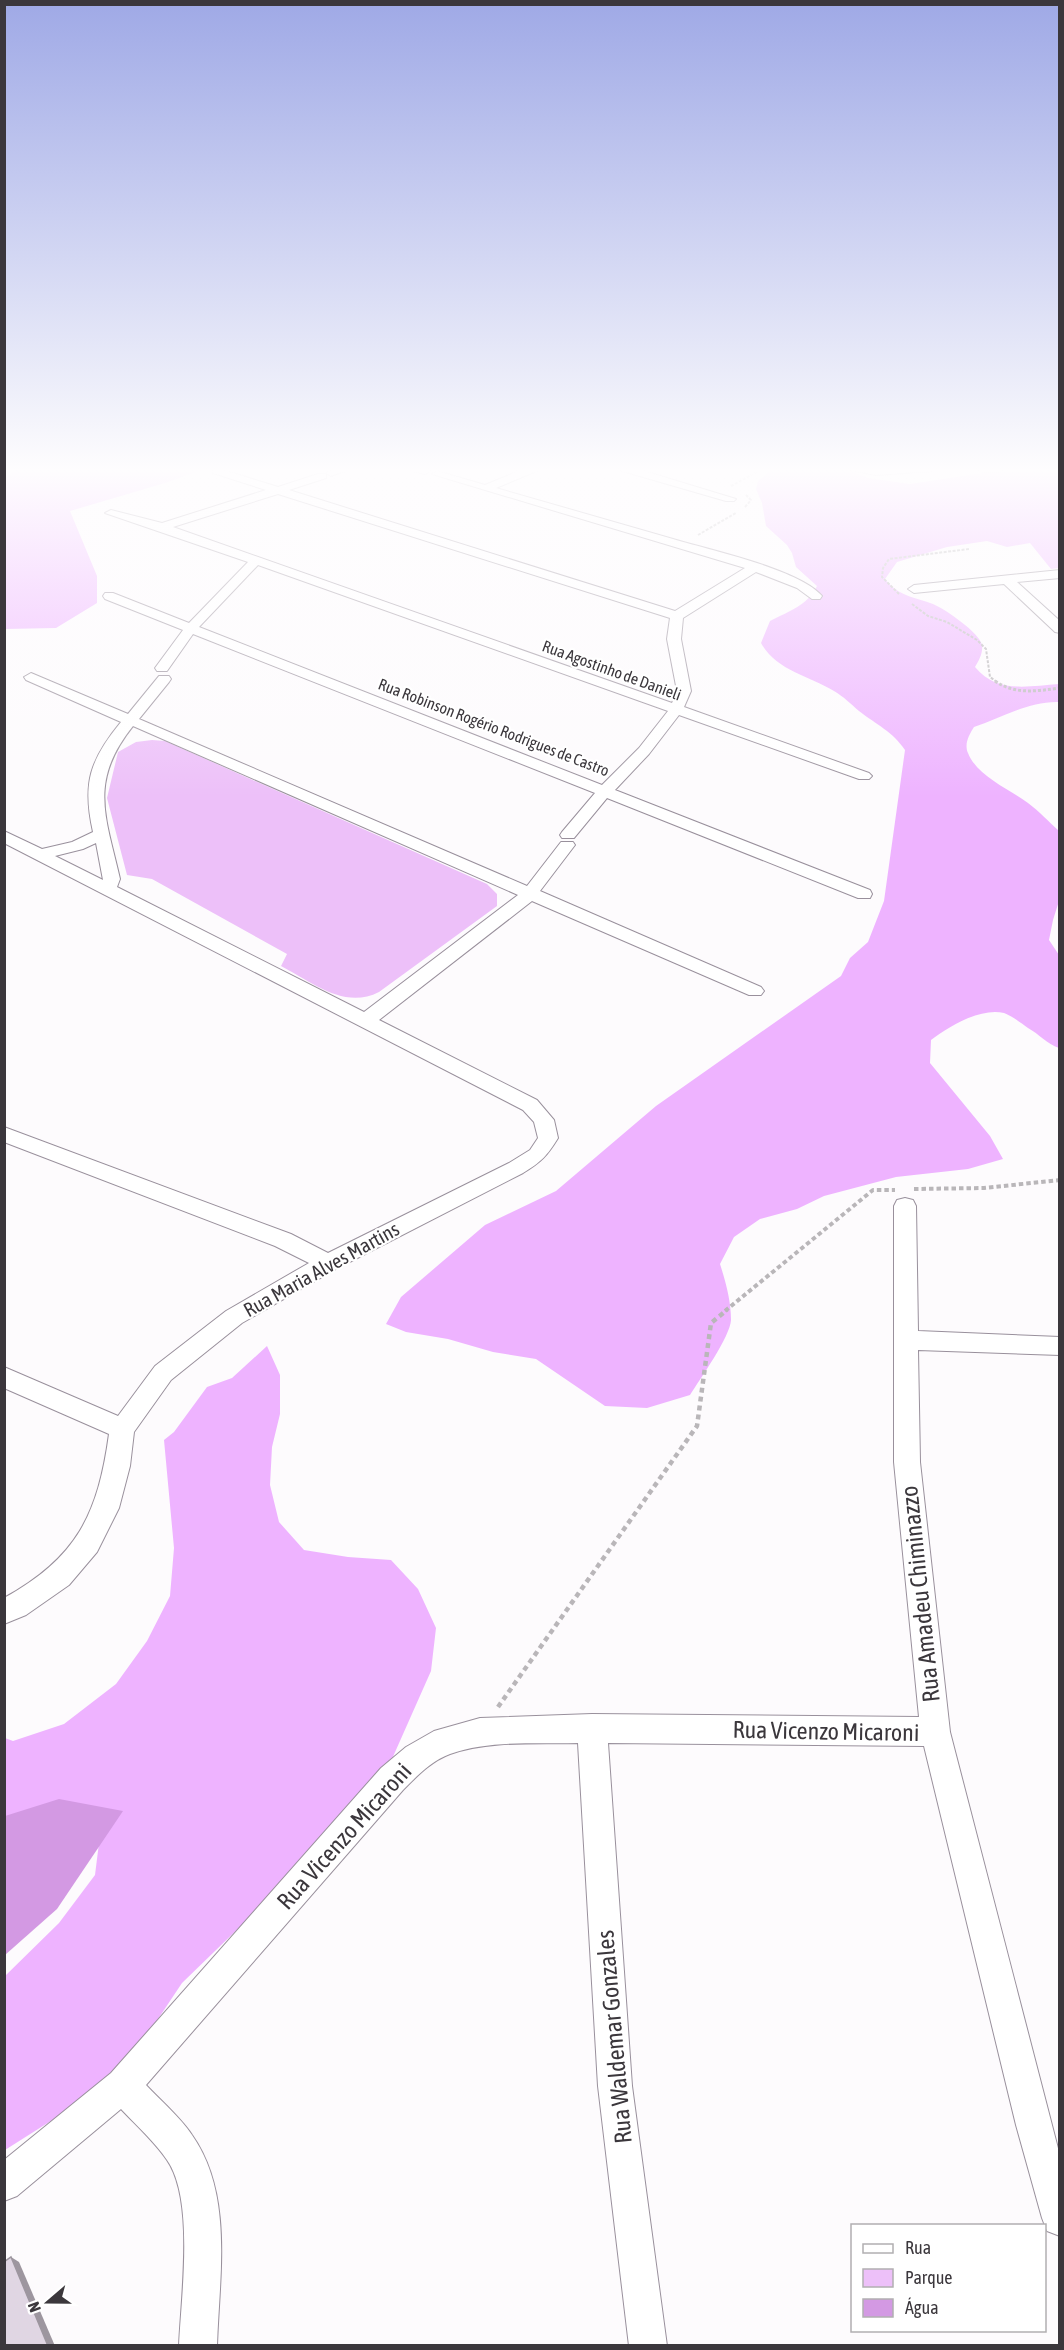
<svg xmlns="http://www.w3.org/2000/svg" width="1064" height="2350" viewBox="0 0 1064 2350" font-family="'Asap Condensed',sans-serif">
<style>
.green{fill:#edc0f9}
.forest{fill:#eeb3ff}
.water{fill:#d399e3}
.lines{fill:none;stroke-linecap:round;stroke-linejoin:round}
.minor-casing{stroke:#99909c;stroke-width:2}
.path-far3{stroke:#b9b6b9;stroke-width:2;stroke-dasharray:3 1.5;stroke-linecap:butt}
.path-far2{stroke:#b9b6b9;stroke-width:3;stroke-dasharray:3 2;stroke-linecap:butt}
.path-far1{stroke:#b9b6b9;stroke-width:4;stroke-dasharray:4.5 3;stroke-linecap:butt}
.path{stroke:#b9b6b9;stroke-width:4.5;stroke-dasharray:5 4;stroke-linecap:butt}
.minor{fill:#fff;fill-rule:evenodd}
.shaded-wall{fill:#9d969f}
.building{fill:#e0d6e3;stroke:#9d969f;stroke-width:1.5}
.labels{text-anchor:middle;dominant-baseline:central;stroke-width:4.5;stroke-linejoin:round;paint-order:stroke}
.far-street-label{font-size:16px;fill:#3b373c;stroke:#fff}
.street-label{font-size:20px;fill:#3b373c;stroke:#fff}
.near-street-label{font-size:24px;fill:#3b373c;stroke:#fff}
</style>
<rect width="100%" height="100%" fill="#fdfbfd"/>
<!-- green -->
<path class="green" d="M152,740L165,741L487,884L497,894V906L379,992C344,1010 312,982 281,966L287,954L152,879L127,875L107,798L118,752L136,742Z"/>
<!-- forest -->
<g class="forest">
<polygon points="18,468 207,468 165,483 70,511 97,576 97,603 56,628 5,629 5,478"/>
<path d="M774,468H844L868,478L910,484L983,473L1059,470V568L1051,569L1030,543L1007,547L987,541L947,547L897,562L885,579C898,596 914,597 933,604C945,609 980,633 982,645C983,654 979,660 975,667C997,694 1028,686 1059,684V702C1028,701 1002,718 974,727C969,735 964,744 968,753C977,776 1009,789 1028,803C1039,811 1049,822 1059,831V901L1053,920L1049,940L1059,955V1048C1047,1044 1039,1034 1028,1028C1021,1023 1012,1016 1004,1013C981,1007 948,1027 931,1040L930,1063L990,1136L1003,1159L968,1169L896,1177L824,1196L797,1209L760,1219L734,1237L720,1264C726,1283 731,1301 731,1320C730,1337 700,1379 690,1395L647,1408L605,1406L536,1359L493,1352L448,1339L406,1332L386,1324L401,1297L485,1225L556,1191L656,1106L841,976L850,958L868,942L884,901L905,750C892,731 877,725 859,711C851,704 844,697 834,691C808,675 777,671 761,643L770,621C789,611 807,606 817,586L796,567L792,553L787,545L766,526L762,503L756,489L758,481Z"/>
<polygon points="267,1346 280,1375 280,1414 272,1447 270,1485 279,1522 304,1550 348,1557 391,1560 418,1589 436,1628 431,1671 388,1768 280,1888 182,1983 140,2046 84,2100 5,2150 5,1976 59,1923 95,1875 102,1819 5,1820 5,1738 13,1741 64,1724 116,1684 147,1641 170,1596 174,1548 164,1440 174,1432 207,1387 232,1378"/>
</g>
<!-- water -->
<polygon class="water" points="59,1799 123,1811 57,1909 5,1955 5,1816"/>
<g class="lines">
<!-- minor casing -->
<g class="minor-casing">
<g id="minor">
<polygon points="4,468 10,468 4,471"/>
<path d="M217,468L278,487L318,474H326V478L289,490L675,611L745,568L432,474L437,471L485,485L526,468H540L539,470L496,488C555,505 614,522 673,539C709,550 799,569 822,596L820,599H812L797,588L756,572L683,618L681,639L691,691L684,707L869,773L872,776L869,779H859L679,715L649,754L615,790L870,890L872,894L870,898H858L607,798L574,838H562L560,835L562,832L595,793L193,634L167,671H157L155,668L183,630L105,599L103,596L105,593H113L189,623L248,562L105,513L111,510L162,523L266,490L213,473L212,471ZM278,494L670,618L667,639L677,691L672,703L173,527ZM258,565L668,711L639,748L602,785L199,627Z"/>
<polygon points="338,468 353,468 331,476 326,473"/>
<polygon points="408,468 425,468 430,471 425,474 409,470"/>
<polygon points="618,468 634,468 736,499 734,501 726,501 619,470"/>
<polygon points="850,468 936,468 931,471 876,475 851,470"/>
<path d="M976,468H1009C1002,473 982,474 976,468Z"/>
<polygon points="1060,570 1060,578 1017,582 1060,621 1060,633 1055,632 1004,584 914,593 908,589 914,585"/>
<path d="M31,673L128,714L159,676H169L171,679L169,682L139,719L527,886L561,842H573L575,845L540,891L761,987L764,991L761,995H749L532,901L379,1020L537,1100L554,1120L558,1138C547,1156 541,1162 523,1173L336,1269L242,1323L171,1380L134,1432L130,1466L119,1508L97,1552L69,1585L26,1615L4,1624V1598C77,1558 98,1514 109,1434L4,1388V1367L118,1416L155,1366L226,1311L309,1263L275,1246L4,1142V1127L291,1234L328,1253L509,1163L530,1150L538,1138L534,1122L523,1110L4,843V831L42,849L72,842L93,832C82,783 90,760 121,722L26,680L24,677ZM133,726L518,895L364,1012L117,887L120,879C106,817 88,782 133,726ZM96,843L103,880L55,856L83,849Z"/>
<path d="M905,1198L913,1200L916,1206L918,1331L1060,1337V1355L918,1350L920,1462L950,1732L1060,2156V2236L1047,2231L1042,2218L1016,2125L924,1746L608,1743L632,2086L667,2346H629L598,2086L578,1743C537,1744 489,1740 450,1754C431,1761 417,1776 403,1790L146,2085C161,2101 180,2117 192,2135C234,2195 219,2277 217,2346H179C181,2297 195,2200 167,2160C155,2142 136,2125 121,2109L17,2196L4,2201V2160L111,2073L381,1768L406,1747L434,1731L480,1718L592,1714L919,1717L894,1462V1206L897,1200Z"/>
</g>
</g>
<!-- path-far3 -->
<g class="path-far3">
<polyline points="731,486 764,468"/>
<polyline points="745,507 751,500 746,495"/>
<polyline points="698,535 736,513"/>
<polyline points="899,594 882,577 883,568 889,559 969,549"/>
<polyline points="912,604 928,616 947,622 977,640 986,649 990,677 997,682"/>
</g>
<!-- path-far2 -->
<path class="path-far2" d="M995,681C1015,695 1037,691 1060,688"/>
<!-- path-far1 -->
<g class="path-far1">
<polyline points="914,1189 984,1188 1060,1180"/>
<polyline points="725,1311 873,1190 895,1190"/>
</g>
<!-- path -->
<polyline class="path" points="498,1707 697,1426 711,1323 727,1310"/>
<!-- minor -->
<use href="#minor" class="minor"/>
</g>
<!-- shaded-wall -->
<polygon class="shaded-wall" points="11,2257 19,2262 55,2346 48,2346"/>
<!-- building -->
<polygon class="building" points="11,2257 48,2346 4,2346 4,2262"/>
<!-- sky -->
<linearGradient id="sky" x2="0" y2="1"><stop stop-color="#9fa9e6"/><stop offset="0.59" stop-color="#fefdfe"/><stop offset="1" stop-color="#fefdfe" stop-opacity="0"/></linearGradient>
<rect width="1064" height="797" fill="url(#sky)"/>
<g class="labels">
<!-- far-street labels -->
<g class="far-street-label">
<text transform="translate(612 670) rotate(20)">Rua Agostinho de Danieli</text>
<text transform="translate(494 727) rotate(21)">Rua Robinson Rogério Rodrigues de Castro</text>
</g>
<!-- street labels -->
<g class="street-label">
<text transform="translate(321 1269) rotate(-29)">Rua Maria Alves Martins</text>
</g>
<!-- near-street labels -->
<g class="near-street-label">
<text transform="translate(920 1594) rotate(-96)">Rua Amadeu Chiminazzo</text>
<text transform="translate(826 1731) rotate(1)">Rua Vicenzo Micaroni</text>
<text transform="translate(344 1836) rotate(-48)">Rua Vicenzo Micaroni</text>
<text transform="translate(614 2037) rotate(-95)">Rua Waldemar Gonzales</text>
</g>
</g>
<!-- border -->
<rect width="1064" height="2350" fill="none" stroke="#3b373c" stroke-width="12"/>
<!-- legend -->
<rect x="851" y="2224" width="195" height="108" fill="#ffffff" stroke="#b1afb1" stroke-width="1.5"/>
<rect x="863" y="2244" width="30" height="9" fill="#ffffff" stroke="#b1afb1" stroke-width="1.5"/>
<text x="905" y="2254" font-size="18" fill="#3b373c">Rua</text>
<rect x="863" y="2269" width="30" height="18" fill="#edc0f9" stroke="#b1afb1" stroke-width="1.5"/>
<text x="905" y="2284" font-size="18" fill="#3b373c">Parque</text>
<rect x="863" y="2299" width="30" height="18" fill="#d399e3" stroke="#b1afb1" stroke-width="1.5"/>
<text x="905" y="2314" font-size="18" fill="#3b373c">Água</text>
<!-- north arrow -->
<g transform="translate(48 2302) rotate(250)" stroke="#ffffff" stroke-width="4.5" paint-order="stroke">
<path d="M0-4.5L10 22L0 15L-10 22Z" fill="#3b373c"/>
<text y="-9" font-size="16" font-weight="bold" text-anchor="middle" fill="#3b373c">N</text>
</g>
</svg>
